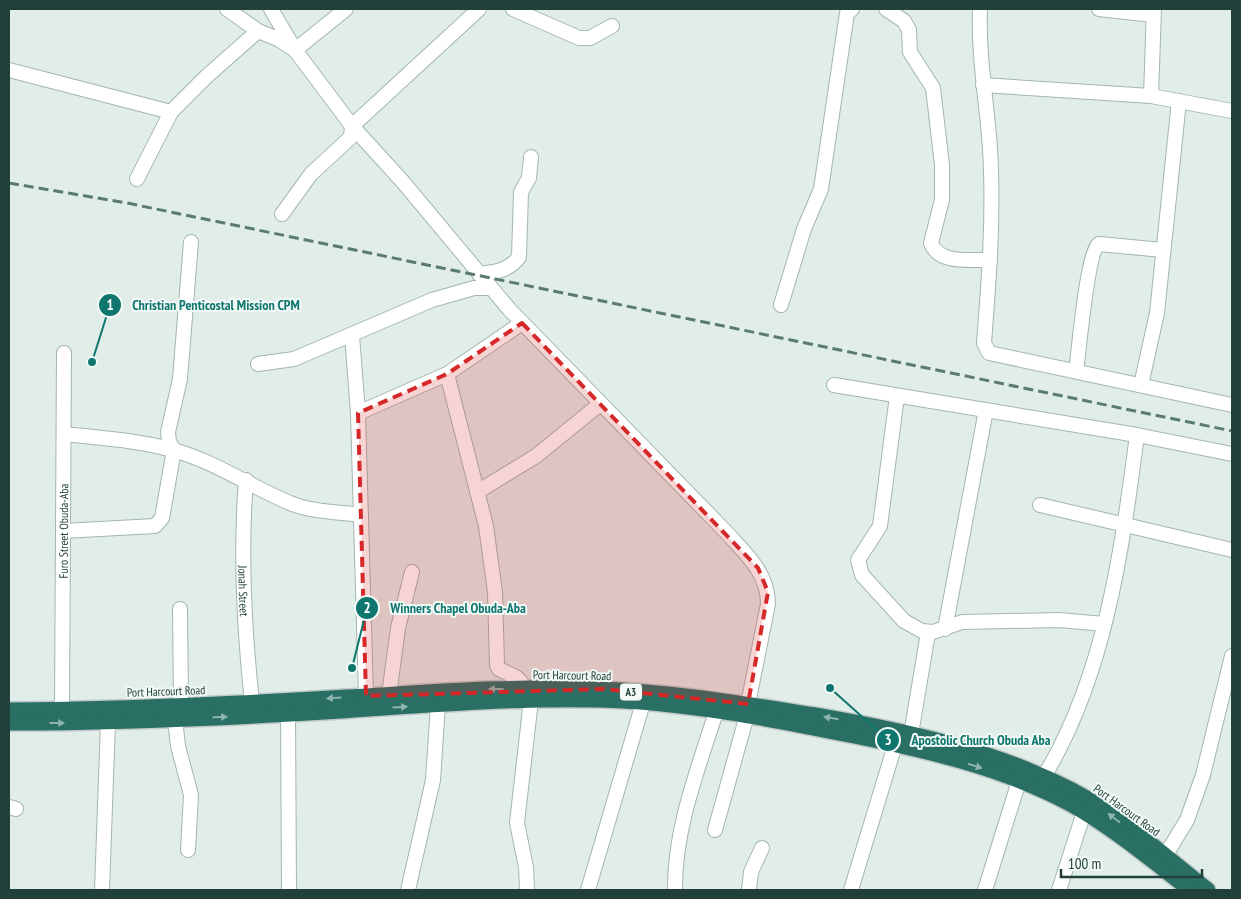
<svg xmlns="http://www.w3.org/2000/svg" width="1241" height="899" viewBox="0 0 1241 899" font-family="'PT Sans Narrow',sans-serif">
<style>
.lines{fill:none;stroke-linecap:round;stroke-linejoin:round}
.minor-casing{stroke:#a3b6b1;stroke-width:16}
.highway-casing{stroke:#c1cac8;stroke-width:18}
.minor{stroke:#fff;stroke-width:14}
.highway{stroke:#296f64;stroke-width:15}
.rail{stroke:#5a7b74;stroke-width:3;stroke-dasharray:10 5;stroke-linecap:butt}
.oneway{fill:#8eb4ad}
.marked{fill:#d62828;fill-opacity:0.2;stroke:#d62828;stroke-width:4;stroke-dasharray:10 6;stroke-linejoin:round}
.labels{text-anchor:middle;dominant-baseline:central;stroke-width:4;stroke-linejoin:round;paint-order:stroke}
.shield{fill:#f2f9f6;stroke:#5f7872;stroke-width:1}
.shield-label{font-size:11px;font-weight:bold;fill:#204039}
.street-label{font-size:12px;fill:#204039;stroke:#f2f9f6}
.leader{fill:none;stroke:#0f766e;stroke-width:2}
.callout-dot{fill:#0f766e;stroke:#f2f9f6;stroke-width:2}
.mark-label{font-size:15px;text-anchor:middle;font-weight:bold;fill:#fff}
.callout-label{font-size:14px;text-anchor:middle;font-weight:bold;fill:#0f766e;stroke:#f2f9f6;stroke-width:4;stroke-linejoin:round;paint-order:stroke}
</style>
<rect width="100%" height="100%" fill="#e1ede9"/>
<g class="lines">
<!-- minor casing -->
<g class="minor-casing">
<g id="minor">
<polyline points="227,9 258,31 278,39 295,50 346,9"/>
<path d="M271,9L295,50L352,126L403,182L509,309L727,533C746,554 768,573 768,604L748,704"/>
<polyline points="513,9 579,38 590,38 612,26"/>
<path d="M886,9L904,21L909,30L910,52L933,88L942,165V200L931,243C939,265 971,259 990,260"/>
<path d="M980,9C978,56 987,102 990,149C994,214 989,279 984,343L989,353L1232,405"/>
<polyline points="1099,9 1153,15"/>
<polyline points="9,70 171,112"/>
<polyline points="983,85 1151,96 1232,111"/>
<polyline points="1151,96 1154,9"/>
<polyline points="137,179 171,112 207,76 258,31"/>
<polyline points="282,214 311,174 351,137 352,126 479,9"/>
<path d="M479,274C495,272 509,271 519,257L521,192L529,178L531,157"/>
<polyline points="781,305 804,229 821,189 847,13 852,9"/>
<polyline points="352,335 358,413 366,696"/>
<polyline points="258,364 294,359 432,300 474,288 491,288"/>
<path d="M1076,371C1079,351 1087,252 1099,244L1163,250"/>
<polyline points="447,374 486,526 495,592 497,665 499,669 516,677 521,682 522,689"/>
<polyline points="834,385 1137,435 1232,454"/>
<polyline points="1141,385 1157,313 1179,101"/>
<polyline points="897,396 880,526 858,560 862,575 904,621 922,631 933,632 962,622 1059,620 1104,624"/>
<polyline points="358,413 447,374 522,323"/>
<path d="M64,434C100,438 137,440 173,450C214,461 251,487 290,503C312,512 338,512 361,515"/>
<path id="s1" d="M246,480C240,555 244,628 252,702"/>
<polyline points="477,492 536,456 600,404"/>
<polyline points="1040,505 1232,550"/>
<polyline points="63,531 155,526 162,518 174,450 169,442 168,432 180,379 191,242"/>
<polyline points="180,609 181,705"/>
<polyline points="945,629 986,410"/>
<polyline points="389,695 398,628 412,572"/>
<path id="s2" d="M62,710L64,353"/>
<polyline points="288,714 289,890"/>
<polyline points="175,719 178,746 191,795 188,850"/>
<polyline points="911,734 928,633"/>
<path d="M1043,778C1105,677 1122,550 1137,435"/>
<polyline points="9,807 16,809"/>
<polyline points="715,830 747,715"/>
<polyline points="1165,856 1187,820 1203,775 1232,656"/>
<polyline points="102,890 108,722"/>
<polyline points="408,890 433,780 438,705"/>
<polyline points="527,890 526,867 517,823 531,700"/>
<polyline points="588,890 643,703"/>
<path d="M675,890C674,830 698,769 716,712"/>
<polyline points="749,890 751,872 762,848"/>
<polyline points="851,890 895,745"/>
<polyline points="985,890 1019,781"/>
<polyline points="1059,890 1084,812"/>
</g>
</g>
<!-- highway casing -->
<g class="highway-casing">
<g id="highway">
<path d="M9,710C121,709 234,704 347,697C432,692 518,685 603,689C674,692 745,704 815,715C902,730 993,749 1072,790C1121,816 1165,856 1208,890"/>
<path d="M9,723C119,723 230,718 341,711C426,705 512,698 599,700C684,702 770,719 854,736C928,751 1003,768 1070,804C1113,828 1151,860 1190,890"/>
</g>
</g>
<!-- minor -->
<use href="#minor" class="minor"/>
<!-- highway -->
<use href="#highway" class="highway"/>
<!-- rail -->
<polyline class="rail" points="9,183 127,203 1232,431"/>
</g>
<!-- one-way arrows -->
<defs><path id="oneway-solid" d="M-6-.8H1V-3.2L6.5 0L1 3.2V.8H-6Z" transform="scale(1.25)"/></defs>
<g class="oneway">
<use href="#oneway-solid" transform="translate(496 689) rotate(180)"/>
<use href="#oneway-solid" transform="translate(334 698) rotate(177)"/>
<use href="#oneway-solid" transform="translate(400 707) rotate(-4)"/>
<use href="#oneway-solid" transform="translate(220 717) rotate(-2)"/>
<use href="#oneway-solid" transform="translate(831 718) rotate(-170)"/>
<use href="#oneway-solid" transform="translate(57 723)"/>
<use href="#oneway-solid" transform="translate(975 766) rotate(17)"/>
<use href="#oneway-solid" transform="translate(1114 818) rotate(-143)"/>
</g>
<!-- marked area -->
<path class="marked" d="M522,323L758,568L768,592L748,704L603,689L366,696L358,413L447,374Z"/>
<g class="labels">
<!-- shield labels -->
<rect class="shield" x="620" y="683.5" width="22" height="17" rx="4"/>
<g class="shield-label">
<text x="631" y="692">A3</text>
</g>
<!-- street labels -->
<g class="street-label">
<text stroke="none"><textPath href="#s2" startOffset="179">Furo Street Obuda-Aba</textPath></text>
<text stroke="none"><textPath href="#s1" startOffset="111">Jonah Street</textPath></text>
<text transform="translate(572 675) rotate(1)">Port Harcourt Road</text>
<text transform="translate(166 691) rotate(-2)">Port Harcourt Road</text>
<text transform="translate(1127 810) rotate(36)">Port Harcourt Road</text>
</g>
</g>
<!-- callouts -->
<path class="leader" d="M92 362L110 305M352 668L367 608M830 688L888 740"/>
<g class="callout-dot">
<circle cx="92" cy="362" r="5"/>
<circle cx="352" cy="668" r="5"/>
<circle cx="830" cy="688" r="5"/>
<circle cx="110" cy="305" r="12"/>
<circle cx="367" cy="608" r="12"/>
<circle cx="888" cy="740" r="12"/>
</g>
<g class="mark-label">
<text x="110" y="310">1</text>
<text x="367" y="613">2</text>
<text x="888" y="745">3</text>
</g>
<g class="callout-label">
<text x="216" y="310">Christian Penticostal Mission CPM</text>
<text x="458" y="613">Winners Chapel Obuda-Aba</text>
<text x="981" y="745">Apostolic Church Obuda Aba</text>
</g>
<!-- border -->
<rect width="1241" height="899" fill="none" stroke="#204039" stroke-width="20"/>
<!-- scale -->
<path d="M1061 869v8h141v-8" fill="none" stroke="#204039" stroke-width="2.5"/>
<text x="1068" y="869" font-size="15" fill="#204039" stroke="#f2f9f6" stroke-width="4" paint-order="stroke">100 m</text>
</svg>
